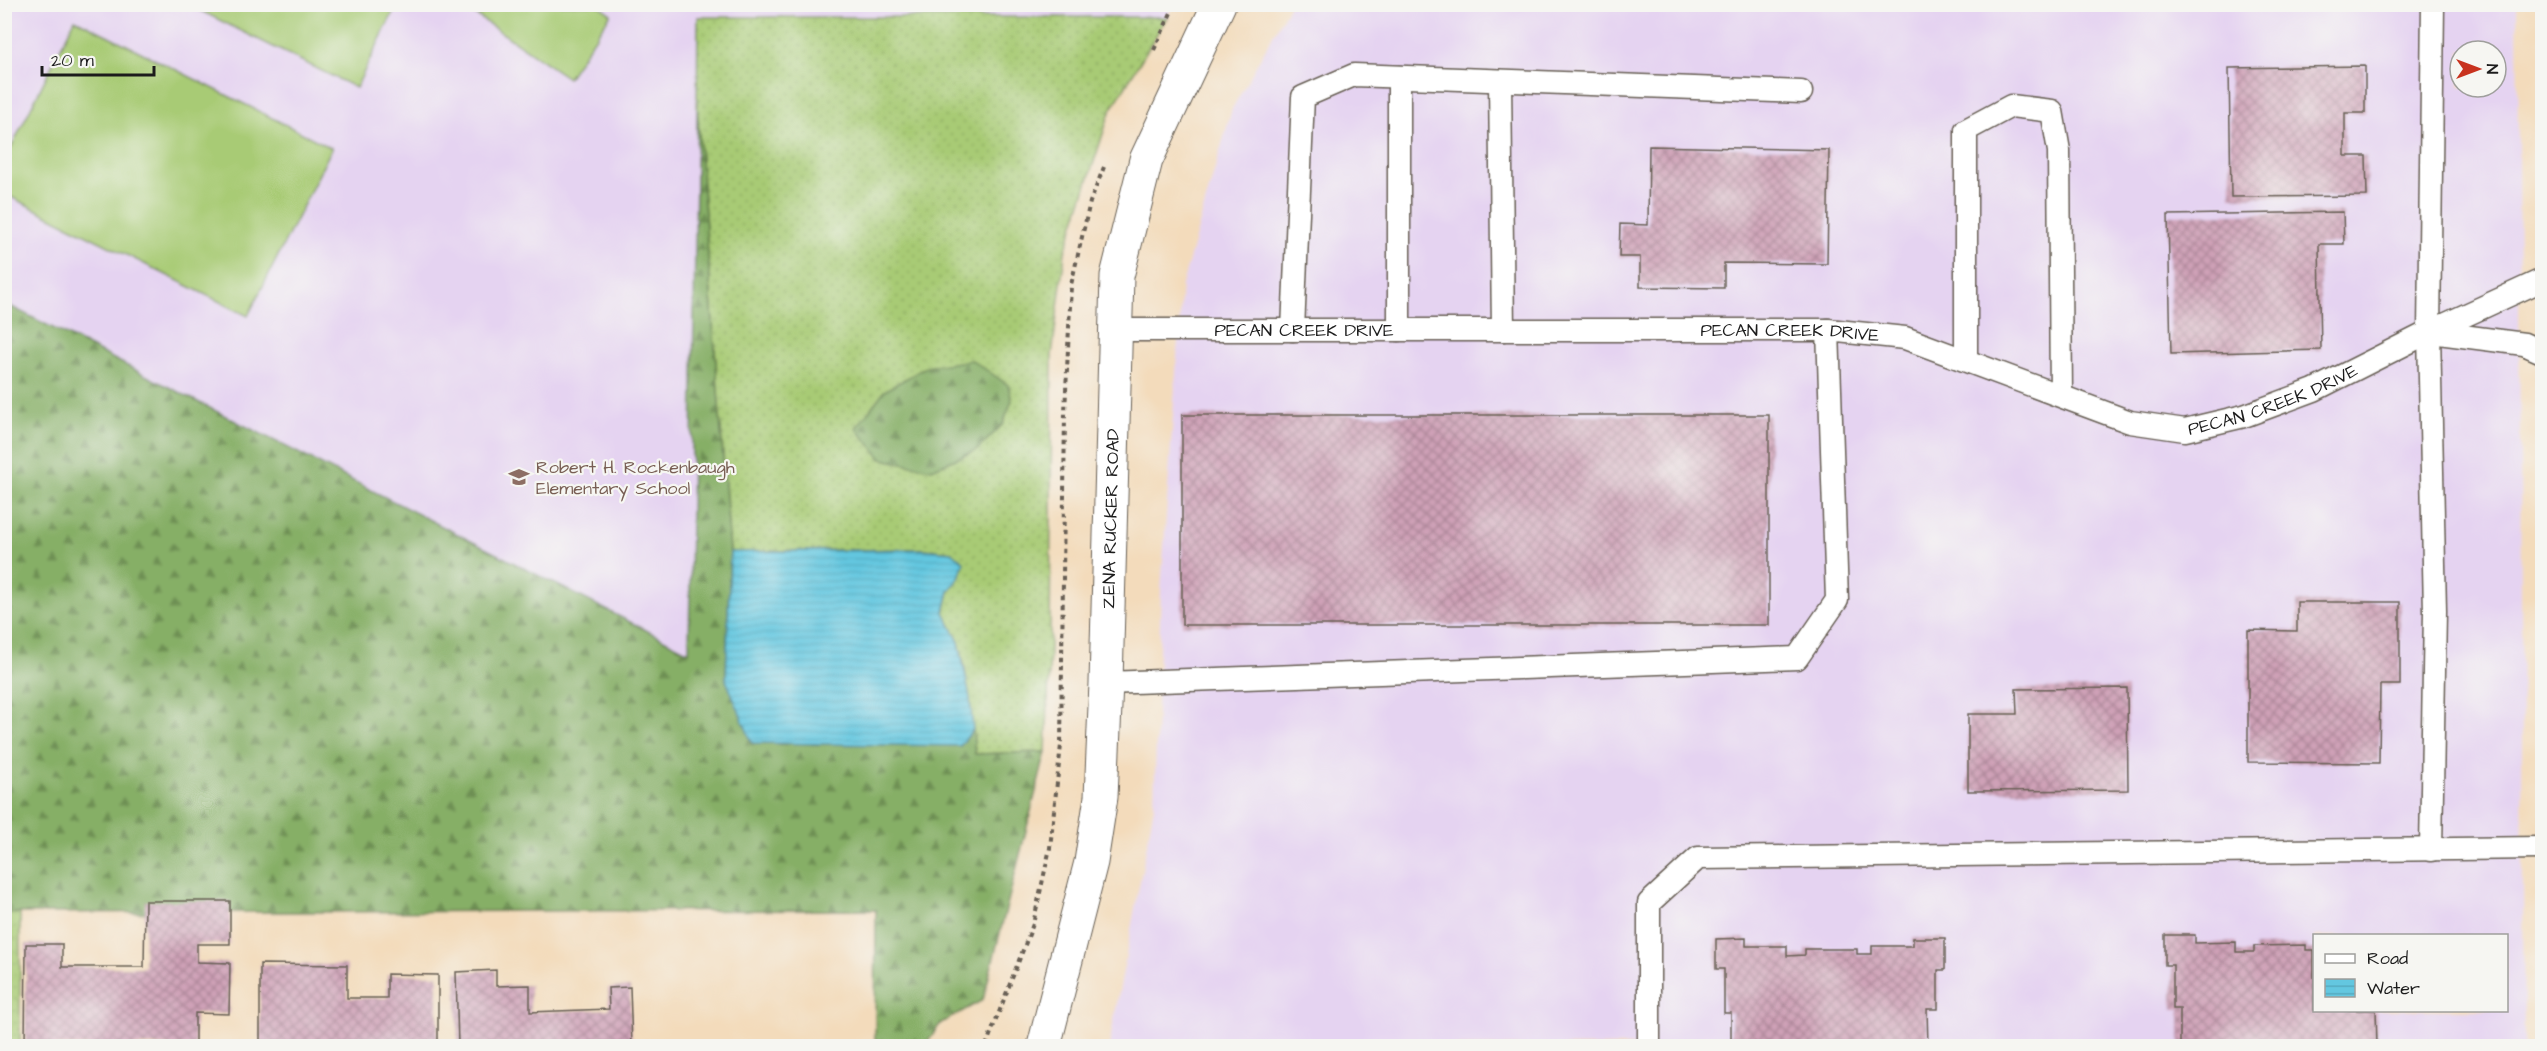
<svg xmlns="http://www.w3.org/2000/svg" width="2547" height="1051" viewBox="0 0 2547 1051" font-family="'Architects Daughter',sans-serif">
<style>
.built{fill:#e5d3f1;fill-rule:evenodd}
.grass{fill:url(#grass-dots);stroke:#627448;stroke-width:1.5}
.forest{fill:url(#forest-firs);stroke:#516641;stroke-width:1.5}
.pitch{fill:#a8cb75;stroke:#627448;stroke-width:1.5}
.water{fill:url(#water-rules);stroke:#40727e;stroke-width:1.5}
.building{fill:url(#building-cross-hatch)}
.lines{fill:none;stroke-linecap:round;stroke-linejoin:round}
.lane-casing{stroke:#675f54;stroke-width:25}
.street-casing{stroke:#675f54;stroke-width:35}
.path{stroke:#675f54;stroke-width:4;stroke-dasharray:4.5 4.5;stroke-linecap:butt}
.lane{stroke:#fff;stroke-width:22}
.street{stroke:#fff;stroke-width:33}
.labels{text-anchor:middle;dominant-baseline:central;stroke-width:4.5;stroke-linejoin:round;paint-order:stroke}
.street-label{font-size:18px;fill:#1c1c1c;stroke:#f6f6f2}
.education-label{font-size:18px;fill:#785e54;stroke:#f6f6f2;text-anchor:start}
</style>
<defs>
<pattern id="grass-dots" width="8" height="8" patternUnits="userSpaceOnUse" patternTransform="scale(1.5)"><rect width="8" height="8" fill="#a8cb75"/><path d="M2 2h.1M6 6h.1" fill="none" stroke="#90ae65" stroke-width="1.8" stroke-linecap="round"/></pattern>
<pattern id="forest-firs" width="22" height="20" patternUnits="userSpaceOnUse" patternTransform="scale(1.5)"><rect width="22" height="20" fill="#86af66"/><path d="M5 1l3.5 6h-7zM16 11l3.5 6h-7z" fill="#6d8e53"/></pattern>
<pattern id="water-rules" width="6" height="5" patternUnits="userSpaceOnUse" patternTransform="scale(1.5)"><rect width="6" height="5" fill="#63c7e0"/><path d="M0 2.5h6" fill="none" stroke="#55aac0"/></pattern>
<pattern id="building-cross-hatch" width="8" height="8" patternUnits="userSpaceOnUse" patternTransform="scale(1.5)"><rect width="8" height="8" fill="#cfa1b7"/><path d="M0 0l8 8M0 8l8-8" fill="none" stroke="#a78294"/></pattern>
</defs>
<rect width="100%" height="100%" fill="#f6f6f2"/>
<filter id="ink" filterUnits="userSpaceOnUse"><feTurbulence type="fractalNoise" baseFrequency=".0167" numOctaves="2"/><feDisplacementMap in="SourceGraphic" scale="12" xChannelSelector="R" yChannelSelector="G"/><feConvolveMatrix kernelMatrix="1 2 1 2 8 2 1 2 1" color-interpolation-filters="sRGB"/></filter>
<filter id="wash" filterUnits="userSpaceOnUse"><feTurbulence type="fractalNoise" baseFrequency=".008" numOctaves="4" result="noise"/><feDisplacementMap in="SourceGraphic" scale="24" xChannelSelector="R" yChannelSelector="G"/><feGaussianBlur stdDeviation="1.35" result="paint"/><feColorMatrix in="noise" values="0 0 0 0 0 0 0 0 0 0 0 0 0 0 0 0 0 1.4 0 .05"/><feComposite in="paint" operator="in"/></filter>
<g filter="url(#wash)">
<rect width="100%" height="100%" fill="#f3dbbb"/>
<!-- built -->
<g class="built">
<polygon points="4,5 1173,5 1167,17 698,16 689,652 5,303"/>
<path d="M1290,5H2517L2524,1046H1109L1154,807L1161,590L1182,285L1232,109ZM2460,51H2496V87H2460ZM2314,936H2506V1010H2314Z"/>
</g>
<!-- grass -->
<g class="grass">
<polygon points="698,17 1167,17 1110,112 1065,252 1052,355 1050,648 1046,752 975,754 965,668 959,642 944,612 949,591 959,578 952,552 923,549 730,552 697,107"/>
<rect x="5" y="913" width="15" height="133"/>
</g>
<!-- forest -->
<g class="forest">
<polygon points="697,107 730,552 726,680 960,746 973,730 975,754 1046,752 983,1000 941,1023 924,1046 875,1046 876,910 5,913 4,303 689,652"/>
<polygon points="972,360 1008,385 1012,400 1003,424 977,450 932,469 882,459 856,428 884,391 926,367"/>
</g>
<!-- pitch -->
<g class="pitch">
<polygon points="189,5 397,5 356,88"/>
<polygon points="461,5 598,5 611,14 568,78"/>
<polygon points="75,19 332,148 248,316 5,194 5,160"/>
</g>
<!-- water -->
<polygon class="water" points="923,549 952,552 964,562 959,578 949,591 944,612 959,642 970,698 973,730 960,746 752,743 726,680 730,552"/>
<g id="blocks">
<!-- building -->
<g class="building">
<polygon points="2365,66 2365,113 2345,113 2345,156 2366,156 2367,196 2231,197 2229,68"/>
<polygon points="1649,146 1829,150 1827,264 1724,263 1724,288 1640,287 1640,257 1619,257 1620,224 1648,225"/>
<polygon points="2343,212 2344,244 2319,244 2321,350 2171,354 2168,215"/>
<rect x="1182" y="415" width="587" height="210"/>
<polygon points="2297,602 2400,602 2400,685 2380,685 2379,763 2248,762 2248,630 2297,631"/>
<polygon points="2127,688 2128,790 1968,791 1968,714 2017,714 2016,689"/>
<polygon points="145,901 230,901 230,944 197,944 197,962 230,963 229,1014 195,1013 195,1046 25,1046 26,944 62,944 62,967 144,967"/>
<polygon points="2165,935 2195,935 2195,943 2236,942 2236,952 2254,952 2254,946 2306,945 2306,950 2314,950 2314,1010 2376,1010 2377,1046 2180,1046 2180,1009 2173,1009 2173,965 2165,965"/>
<polygon points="1746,938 1746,946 1787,946 1787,956 1805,955 1805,949 1857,949 1857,954 1872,954 1872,946 1913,946 1913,938 1945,938 1945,970 1938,970 1938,1009 1927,1009 1928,1046 1731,1046 1731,1013 1724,1013 1724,969 1716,969 1716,939"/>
<polygon points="260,964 347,965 347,998 387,998 387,974 438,975 438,1046 260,1046"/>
<polygon points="496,970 496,986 530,985 530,1012 609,1009 608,988 630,987 632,1046 458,1046 456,972"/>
</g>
</g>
</g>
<g filter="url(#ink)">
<use href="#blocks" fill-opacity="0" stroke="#675f54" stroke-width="1.5"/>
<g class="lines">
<!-- lane casing -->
<g class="lane-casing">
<g id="lane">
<polyline points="1399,77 1399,330"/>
<polyline points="1500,81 1503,330"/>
<path id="s1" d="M1115,330H1828L1905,338L2130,422L2185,430L2244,416L2314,390L2429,332L2542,280"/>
<polyline points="1293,330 1303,97 1354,75 1801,92"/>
<polyline points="2431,332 2524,344 2542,352"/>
<polyline points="1966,360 1966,130 2011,106 2052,111 2059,151 2061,395"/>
<polyline points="1106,683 1797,658 1837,600 1828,330"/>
<polyline points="2431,850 2435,611 2429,332 2433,4"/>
<polyline points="1649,1046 1649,903 1698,858 2542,848"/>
</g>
</g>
<!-- street casing -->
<g class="street-casing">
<g id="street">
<path id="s2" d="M1044,1046L1091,862L1101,797L1106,683L1117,276L1146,160L1219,4"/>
</g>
</g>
<!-- path -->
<g class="path">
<polyline points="1154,50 1175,4"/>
<polyline points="986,1046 1033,924 1050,848 1061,745 1065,412 1071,285 1090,202 1104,167"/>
</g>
<!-- lane -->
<use href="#lane" class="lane"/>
<!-- street -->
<use href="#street" class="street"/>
</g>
</g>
<!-- icons -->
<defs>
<g id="school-bare" transform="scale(1.62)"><path d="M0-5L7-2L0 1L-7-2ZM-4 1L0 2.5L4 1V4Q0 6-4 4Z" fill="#8d6e63" stroke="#f6f6f2" stroke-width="2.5" paint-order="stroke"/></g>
</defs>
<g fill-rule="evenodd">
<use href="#school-bare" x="519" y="477"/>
</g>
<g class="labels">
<!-- street labels -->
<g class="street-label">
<text stroke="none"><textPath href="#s1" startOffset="189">PECAN CREEK DRIVE</textPath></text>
<text stroke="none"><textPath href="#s1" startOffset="675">PECAN CREEK DRIVE</textPath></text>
<text stroke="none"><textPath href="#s1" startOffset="1179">PECAN CREEK DRIVE</textPath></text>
<text stroke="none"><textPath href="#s2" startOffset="534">ZENA RUCKER ROAD</textPath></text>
</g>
<!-- education labels -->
<g class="education-label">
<text x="536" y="467">Robert H. Rockenbaugh<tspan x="536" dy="21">Elementary School</tspan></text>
</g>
</g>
<!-- margin -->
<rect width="2547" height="1051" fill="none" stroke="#f6f6f2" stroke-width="24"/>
<!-- legend -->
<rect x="2313" y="934" width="195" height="78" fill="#f6f6f2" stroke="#9f9f9c" stroke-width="1.5"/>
<rect x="2325" y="954" width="30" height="9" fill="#ffffff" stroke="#9f9f9c" stroke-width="1.5"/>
<text x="2367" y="964" font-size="18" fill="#1c1c1c">Road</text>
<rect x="2325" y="979" width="30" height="18" fill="url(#water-rules)" stroke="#9f9f9c" stroke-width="1.5"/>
<text x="2367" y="994" font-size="18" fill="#1c1c1c">Water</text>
<!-- north arrow -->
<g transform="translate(2478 69) rotate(90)"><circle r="28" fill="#f6f6f2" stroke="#9f9f9c" stroke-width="1.5"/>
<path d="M0-4.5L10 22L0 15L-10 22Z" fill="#c8321e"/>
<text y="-9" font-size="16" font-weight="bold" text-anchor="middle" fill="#1c1c1c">N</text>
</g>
<!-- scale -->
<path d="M42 66v9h112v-9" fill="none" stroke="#1c1c1c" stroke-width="3"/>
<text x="51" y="66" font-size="18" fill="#1c1c1c" stroke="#f6f6f2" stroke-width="4.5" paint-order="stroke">20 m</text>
</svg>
